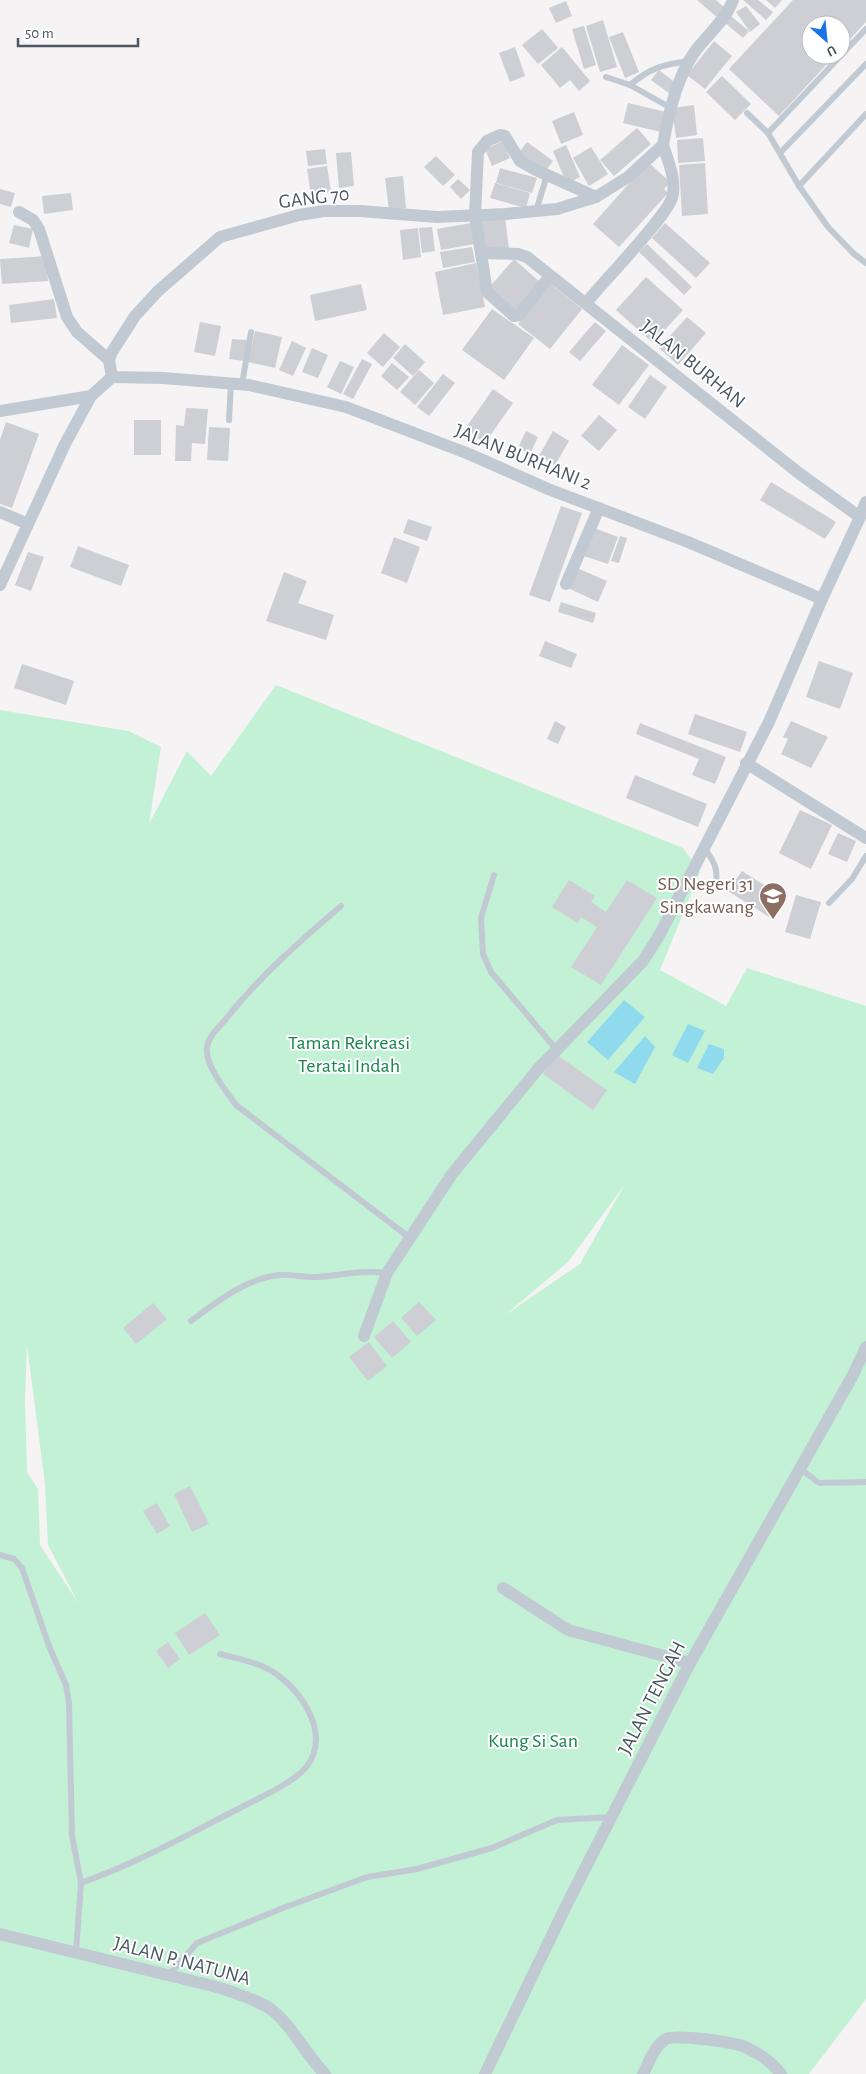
<svg xmlns="http://www.w3.org/2000/svg" width="866" height="2074" viewBox="0 0 866 2074" font-family="'Alegreya Sans',sans-serif">
<style>
.green{fill:#c3f1d5;fill-rule:evenodd}
.water{fill:#90daee}
.building{fill:#cdcfd5}
.lines{fill:none;stroke-linecap:round;stroke-linejoin:round}
.lane{stroke:#c1cad2;stroke-width:6}
.street{stroke:#c1cad2;stroke-width:12}
.labels{text-anchor:middle;dominant-baseline:central;stroke-width:4;stroke-linejoin:round;paint-order:stroke}
.street-label{font-size:20px;fill:#4a5661;stroke:#fff}
.education-label{font-size:20px;fill:#785e54;stroke:#fff;text-anchor:end}
.park-label{font-size:20px;fill:#17864f;stroke:#fff}
</style>
<rect width="100%" height="100%" fill="#f5f3f3"/>
<!-- green -->
<path class="green" d="M276,685L683,848L700,872L660,970L726,1006L747,968L866,1006V1999L809,2074H0V710L128,731L161,747L149,824L187,751L211,776ZM625,1184L580,1264L505,1315L568,1262ZM27,1345L45,1484L48,1545L79,1604L40,1545L38,1489L27,1472L25,1401Z"/>
<!-- water -->
<g class="water">
<polygon points="624,1000 645,1017 608,1060 587,1042"/>
<polygon points="688,1024 705,1031 688,1063 672,1055"/>
<polygon points="645,1036 655,1047 635,1084 614,1072"/>
<polygon points="709,1044 724,1049 724,1058 713,1074 697,1068"/>
</g>
<!-- building -->
<g class="building">
<polygon points="697,0 716,0 726,9 718,18"/>
<polygon points="743,0 758,0 773,12 766,20"/>
<polygon points="766,0 782,0 775,8"/>
<polygon points="793,0 866,0 866,22 841,49 841,25 811,25 811,55 835,55 779,116 729,69"/>
<polygon points="566,1 572,16 556,23 549,8"/>
<polygon points="746,6 760,24 750,32 736,12"/>
<polygon points="731,16 749,31 743,38 725,23"/>
<polygon points="603,20 617,67 600,72 586,26"/>
<polygon points="584,26 596,65 584,69 572,29"/>
<polygon points="542,29 558,48 538,64 522,45"/>
<polygon points="623,32 639,72 625,78 609,37"/>
<polygon points="714,41 732,56 705,89 687,75"/>
<polygon points="515,47 525,76 510,82 499,53"/>
<polygon points="562,47 590,81 579,91 570,80 560,88 541,65"/>
<polygon points="659,70 677,84 670,94 651,80"/>
<polygon points="722,76 751,104 735,120 706,92"/>
<polygon points="628,103 666,112 661,132 623,123"/>
<polygon points="694,105 697,135 676,138 672,108"/>
<polygon points="574,112 583,135 561,144 552,121"/>
<polygon points="637,128 651,144 614,176 600,160"/>
<polygon points="703,138 705,161 678,163 677,140"/>
<polygon points="503,141 510,158 492,166 485,149"/>
<polygon points="527,142 553,161 544,173 518,154"/>
<polygon points="566,145 580,177 567,184 553,151"/>
<polygon points="591,147 608,174 589,186 573,158"/>
<polygon points="325,149 327,164 308,166 306,151"/>
<polygon points="351,152 354,186 339,188 336,153"/>
<polygon points="436,156 455,175 443,186 424,167"/>
<polygon points="648,162 670,182 664,189 668,193 619,247 593,224"/>
<polygon points="705,163 708,214 682,216 679,165"/>
<polygon points="327,166 331,192 311,195 307,169"/>
<polygon points="500,168 537,178 532,193 496,183"/>
<polygon points="403,176 406,208 389,211 385,178"/>
<polygon points="458,179 470,190 461,199 450,187"/>
<polygon points="495,183 530,193 526,208 490,198"/>
<polygon points="0,189 15,193 11,207 0,204"/>
<polygon points="71,193 73,210 44,214 42,196"/>
<polygon points="505,217 509,249 485,252 481,220"/>
<polygon points="471,223 475,244 441,250 437,229"/>
<polygon points="665,223 710,263 696,278 652,238"/>
<polygon points="14,225 33,229 29,248 9,243"/>
<polygon points="432,227 435,251 422,253 419,228"/>
<polygon points="418,228 421,257 403,260 400,230"/>
<polygon points="647,244 692,287 684,295 639,252"/>
<polygon points="472,247 475,262 443,268 440,252"/>
<polygon points="46,256 48,281 2,284 0,259"/>
<polygon points="514,259 541,283 515,313 488,289"/>
<polygon points="476,263 485,307 443,315 435,272"/>
<polygon points="646,277 683,310 653,343 616,310"/>
<polygon points="361,284 367,310 315,321 310,295"/>
<polygon points="551,284 582,309 550,349 518,324"/>
<polygon points="54,299 57,318 11,323 9,305"/>
<polygon points="492,309 534,338 504,380 462,350"/>
<polygon points="687,317 706,333 678,365 659,348"/>
<polygon points="200,322 221,326 215,356 194,352"/>
<polygon points="595,322 606,331 580,361 569,352"/>
<polygon points="255,331 282,337 275,368 248,362"/>
<polygon points="384,333 400,347 383,367 367,353"/>
<polygon points="232,339 247,340 244,361 229,359"/>
<polygon points="292,341 306,348 293,376 279,370"/>
<polygon points="405,344 425,362 413,376 393,358"/>
<polygon points="622,345 649,365 619,405 592,385"/>
<polygon points="312,348 328,355 318,378 302,372"/>
<polygon points="362,359 372,364 353,399 343,394"/>
<polygon points="340,361 354,367 341,394 327,387"/>
<polygon points="392,363 409,377 397,390 381,376"/>
<polygon points="419,370 434,383 415,405 400,392"/>
<polygon points="443,374 455,383 429,416 417,407"/>
<polygon points="650,375 667,387 645,419 628,407"/>
<polygon points="493,389 513,403 485,443 465,429"/>
<polygon points="186,408 208,409 205,444 192,443 191,461 175,461 176,425 184,426"/>
<polygon points="599,415 617,430 599,451 581,436"/>
<rect x="134" y="420" width="27" height="35"/>
<polygon points="6,422 39,434 12,508 0,504 0,440"/>
<polygon points="209,427 230,428 228,461 207,460"/>
<polygon points="526,431 538,437 530,454 518,448"/>
<polygon points="553,431 569,441 555,465 539,456"/>
<polygon points="771,482 836,522 825,539 760,500"/>
<polygon points="561,506 582,513 550,602 529,595"/>
<polygon points="408,519 432,527 427,541 403,533"/>
<polygon points="594,528 618,537 608,564 584,556"/>
<polygon points="620,536 627,538 619,563 611,561"/>
<polygon points="394,537 420,547 407,583 381,573"/>
<polygon points="78,546 129,565 121,586 70,567"/>
<polygon points="28,552 44,557 31,591 15,585"/>
<polygon points="577,568 607,581 598,602 568,588"/>
<polygon points="284,572 307,581 298,603 334,615 326,640 266,621"/>
<polygon points="561,602 596,613 593,623 558,612"/>
<polygon points="545,641 577,654 571,668 539,656"/>
<polygon points="819,661 853,673 840,709 806,697"/>
<polygon points="22,664 74,681 66,705 14,688"/>
<polygon points="695,714 747,732 740,752 688,734"/>
<polygon points="555,721 566,727 558,744 547,739"/>
<polygon points="791,721 828,737 811,768 781,754 788,739 783,737"/>
<polygon points="640,723 726,757 715,784 692,775 699,759 636,734"/>
<polygon points="635,775 707,804 698,827 626,798"/>
<polygon points="800,810 832,825 811,869 779,853"/>
<polygon points="838,833 856,841 847,862 828,854"/>
<polygon points="742,871 783,897 769,917 728,891"/>
<polygon points="569,880 595,896 591,902 606,912 627,880 657,898 601,985 571,967 597,927 581,917 578,923 552,907"/>
<polygon points="796,895 821,902 810,939 785,932"/>
<polygon points="557,1055 607,1090 593,1110 543,1074"/>
<polygon points="419,1302 436,1320 417,1336 401,1318"/>
<polygon points="153,1303 167,1319 136,1344 123,1328"/>
<polygon points="393,1321 411,1342 392,1358 374,1337"/>
<polygon points="369,1342 387,1366 368,1381 349,1357"/>
<polygon points="190,1486 209,1524 192,1532 174,1494"/>
<polygon points="157,1503 170,1526 157,1534 143,1511"/>
<polygon points="205,1613 220,1635 189,1655 175,1633"/>
<polygon points="168,1642 180,1659 168,1668 156,1651"/>
</g>
<g class="lines">
<!-- lane -->
<g class="lane">
<polyline points="606,77 630,85 671,108"/>
<path d="M630,85C650,68 662,65 688,61"/>
<polyline points="747,113 768,133 799,186 828,227 853,253 866,263"/>
<polyline points="768,133 866,29"/>
<polyline points="780,153 866,64"/>
<polyline points="799,186 866,114"/>
<polyline points="536,211 547,175"/>
<polyline points="242,384 251,332"/>
<polyline points="229,420 231,383"/>
<path d="M704,848C715,862 719,870 715,888"/>
<polyline points="494,875 481,918 483,954 491,972 556,1049"/>
<polyline points="829,903 852,879 866,856"/>
<path d="M341,906C300,941 260,976 226,1019C219,1027 209,1036 207,1047C204,1064 226,1091 236,1105L410,1238"/>
<path d="M191,1321C217,1302 246,1278 280,1275C292,1274 306,1278 318,1277C342,1275 363,1270 387,1273"/>
<polyline points="801,1469 819,1483 866,1482"/>
<polyline points="0,1555 14,1559 22,1568 49,1646 66,1685 69,1704 72,1836 81,1883 76,1952"/>
<path d="M81,1883C135,1864 185,1836 236,1810C256,1799 293,1784 307,1766C333,1732 297,1682 264,1667C251,1661 235,1658 220,1654"/>
<polyline points="169,1975 197,1943 283,1908 367,1877 417,1869 492,1848 557,1820 612,1817"/>
</g>
<!-- street -->
<g class="street">
<path d="M663,145C668,115 676,79 694,53C706,36 726,20 733,0"/>
<polyline points="19,212 33,220 39,229 67,317 77,332 109,360"/>
<polyline points="481,253 518,254 527,257 800,474 860,517 866,502"/>
<path d="M550,276L519,315L514,316L487,292L475,215L478,152L487,141L500,135L505,136L520,161L536,170L596,197L628,177L663,145C668,161 677,181 672,198C667,216 603,282 587,302"/>
<polyline points="112,377 163,378 249,385 346,407 469,454 548,489 688,542 822,599 860,517"/>
<polyline points="112,377 109,360 112,352 135,316 158,291 220,237 299,215 324,211 360,211 437,217 506,214 557,209 596,197"/>
<polyline points="0,411 91,396"/>
<polyline points="0,512 28,524"/>
<polyline points="566,584 599,508"/>
<polyline points="0,585 65,444 91,396 112,377"/>
<polyline points="746,763 866,838"/>
<polyline points="364,1336 387,1273 452,1174 538,1069 643,961 660,934 769,722 822,599"/>
<polyline points="503,1588 568,1630 690,1663"/>
<path d="M0,1934L221,1988C237,1994 255,1999 269,2008C290,2022 306,2055 325,2074"/>
<polyline points="485,2074 567,1904 690,1663 853,1375 866,1347"/>
<path d="M643,2074C649,2063 654,2046 666,2039C676,2034 734,2042 745,2047C760,2054 771,2061 781,2074"/>
</g>
</g>
<!-- icons -->
<defs>
<g id="school-pin" transform="scale(1.4375)"><path d="M0 17L-7.5 6A9.5 9.5 0 1 1 7.5 6Z" fill="#8d6e63" stroke="#fff"/><path d="M0-5L7-2L0 1L-7-2ZM-4 1L0 2.5L4 1V4Q0 6-4 4Z" fill="#fff"/></g>
</defs>
<g fill-rule="evenodd">
<use href="#school-pin" x="773" y="896"/>
</g>
<g class="labels">
<!-- street labels -->
<g class="street-label">
<text transform="translate(314 198) rotate(-7)">GANG 70</text>
<text transform="translate(693 364) rotate(39)">JALAN BURHAN</text>
<text transform="translate(523 457) rotate(22)">JALAN BURHANI 2</text>
<text transform="translate(652 1698) rotate(-63)">JALAN TENGAH</text>
<text transform="translate(182 1961) rotate(15)">JALAN P. NATUNA</text>
</g>
<!-- education labels -->
<g class="education-label">
<text x="754" y="884">SD Negeri 31<tspan x="754" dy="23">Singkawang</tspan></text>
</g>
<!-- park labels -->
<g class="park-label">
<text x="349" y="1043">Taman Rekreasi<tspan x="349" dy="23">Teratai Indah</tspan></text>
<text x="533" y="1741">Kung Si San</text>
</g>
</g>
<!-- north arrow -->
<g transform="translate(826 40) rotate(153)"><circle r="24" fill="#ffffff" stroke="#b7bbc0"/>
<path d="M0-4L9 19L0 12L-9 19Z" fill="#1a73e8"/>
<text y="-8" font-size="14" font-weight="bold" text-anchor="middle" fill="#4a5661">U</text>
</g>
<!-- scale -->
<path d="M18 38v8h120v-8" fill="none" stroke="#4a5661" stroke-width="2.5"/>
<text x="25" y="38" font-size="15" fill="#4a5661" stroke="#ffffff" stroke-width="4" paint-order="stroke">50 m</text>
</svg>
